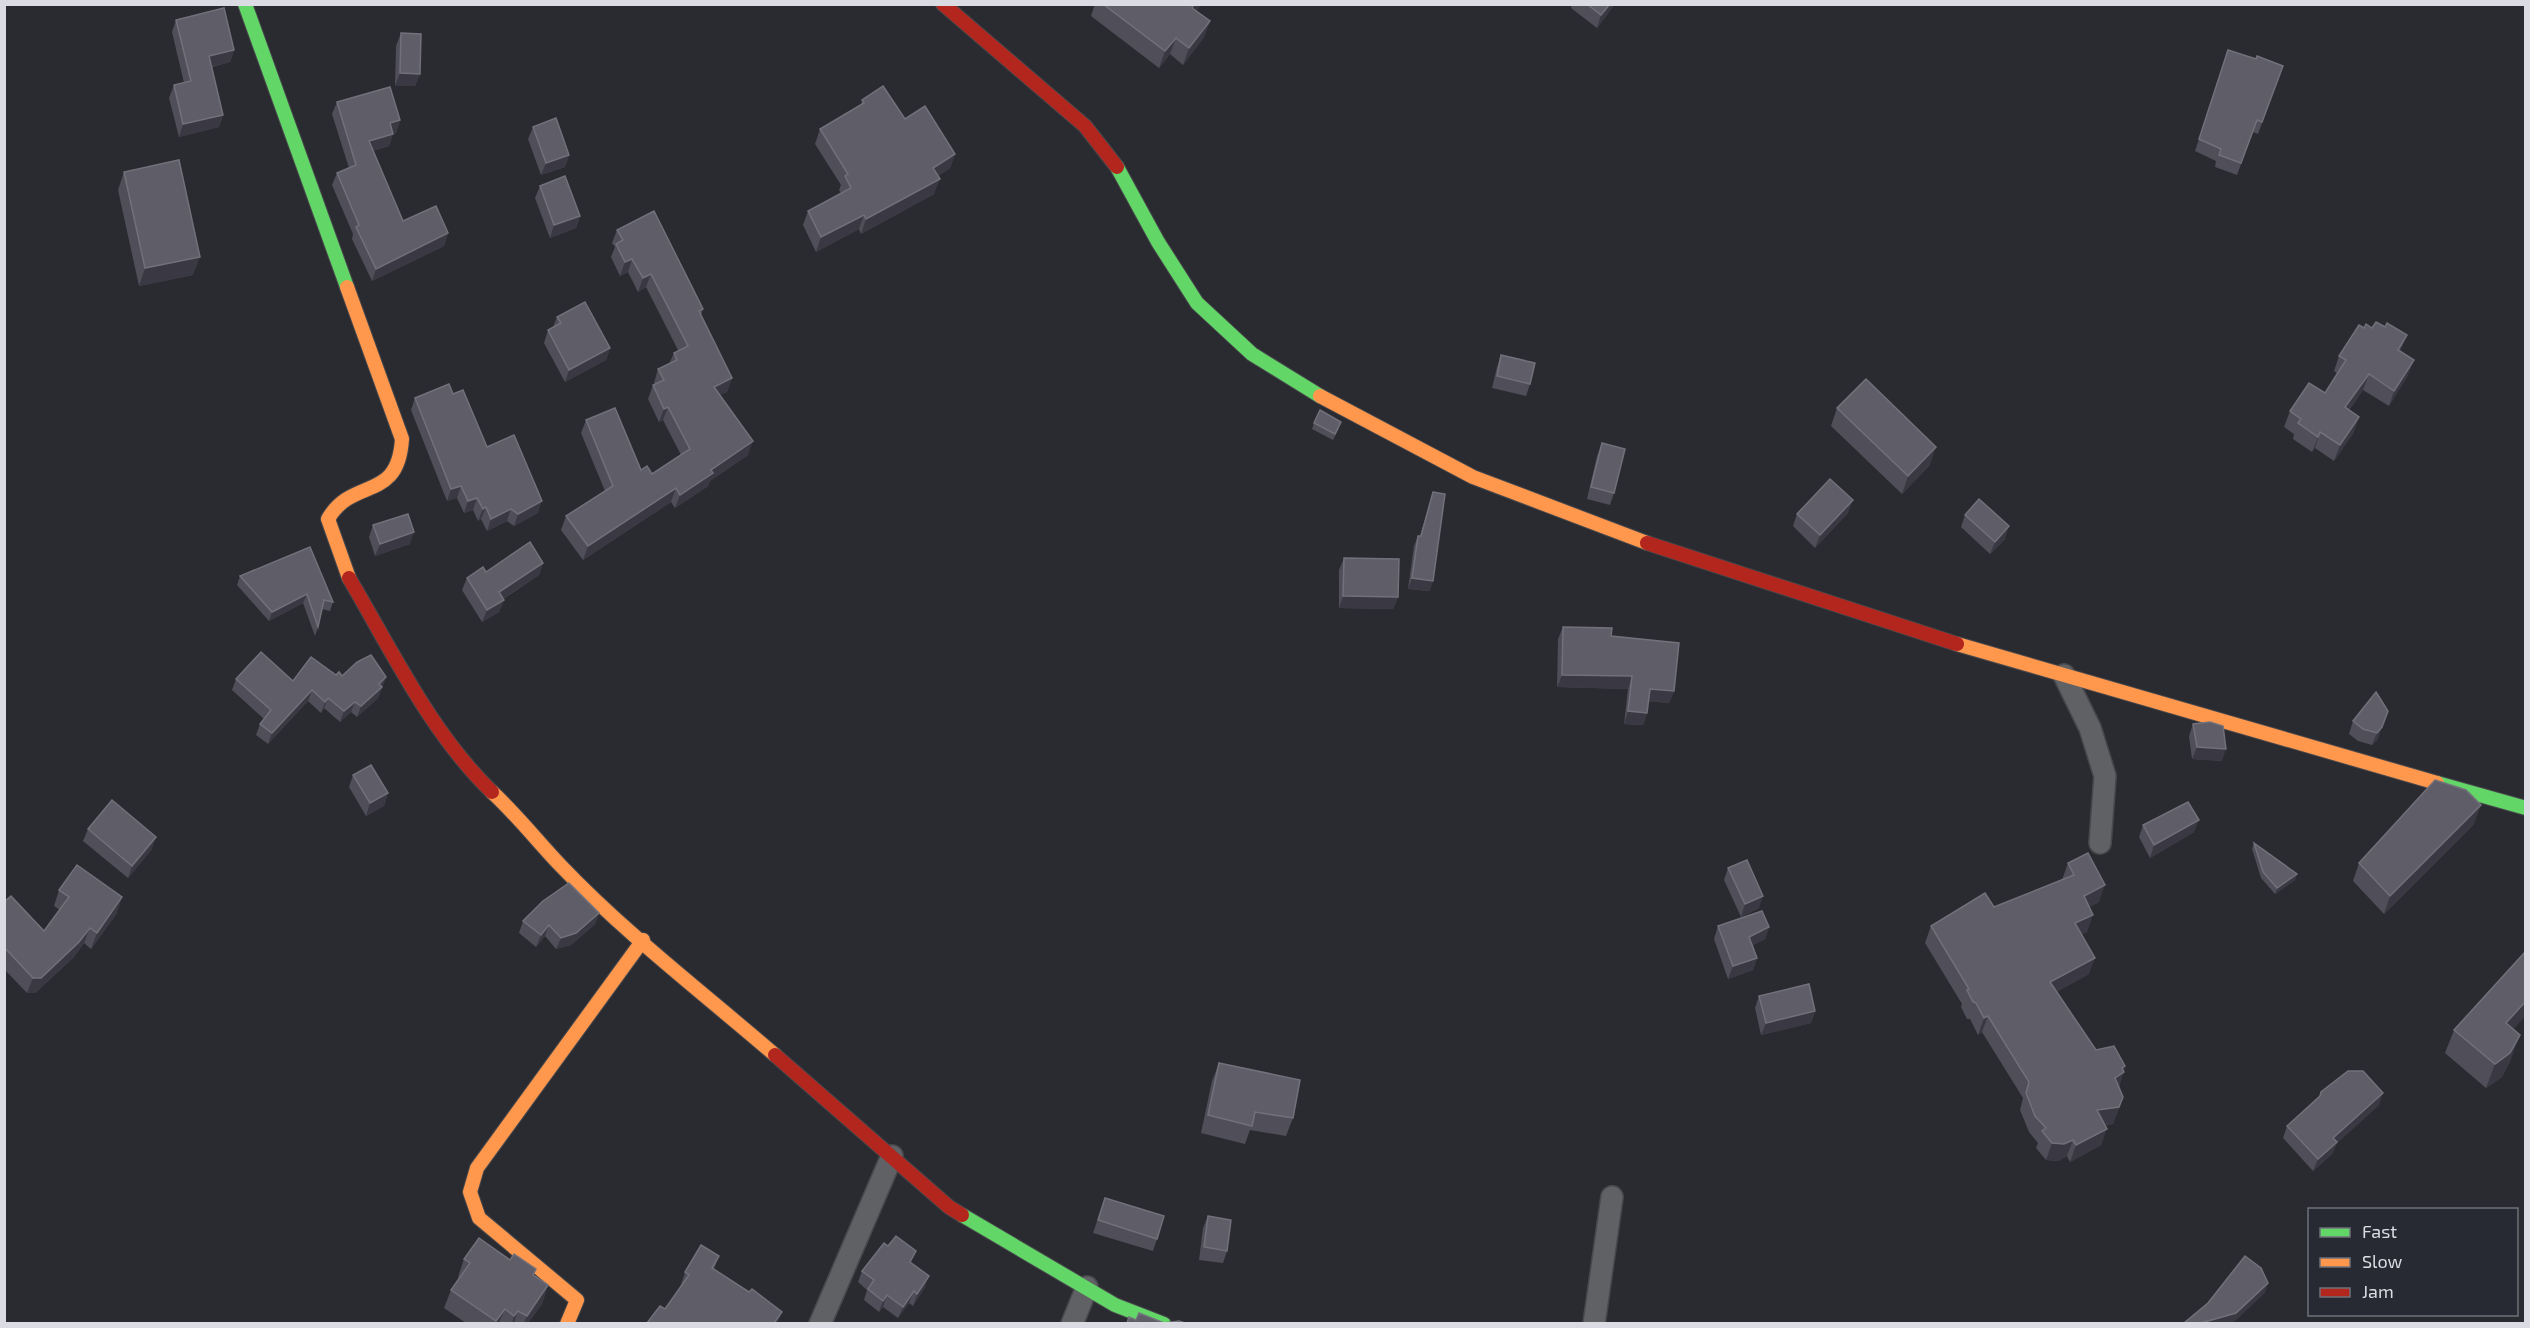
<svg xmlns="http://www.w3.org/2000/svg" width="2530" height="1328" viewBox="0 0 2530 1328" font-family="'Exo 2',sans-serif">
	<rect width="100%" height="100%" fill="#2a2b30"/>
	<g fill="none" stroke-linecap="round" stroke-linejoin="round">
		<!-- street casing -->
		<g stroke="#48484c" stroke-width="24">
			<g id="street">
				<polyline points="2064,675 2090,728 2105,776 2100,843"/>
				<polyline points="820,1324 892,1156"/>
				<polyline points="1072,1324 1087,1287"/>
				<polyline points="1594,1324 1612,1197"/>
			</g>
		</g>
		<!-- fast casing -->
		<g stroke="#48484c" stroke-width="16">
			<g id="fast">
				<polyline points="245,4 347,287"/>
				<polyline points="1117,167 1158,242 1197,303 1252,354 1320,396"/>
				<polyline points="2437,783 2526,808"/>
				<polyline points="962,1215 1115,1305 1164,1324"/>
			</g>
		</g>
		<!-- slow casing -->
		<g stroke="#48484c" stroke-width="16">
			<g id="slow">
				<path d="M 347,287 L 402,439 C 398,503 353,476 328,519 L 349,578"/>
				<polyline points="1320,396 1473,477 1647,543"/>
				<polyline points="1957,644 2437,783"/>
				<path d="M 492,792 C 517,815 538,842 561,866 C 626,934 703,993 775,1055"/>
				<polyline points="567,1324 577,1300 479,1218 470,1192 477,1168 643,940"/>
			</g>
		</g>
		<!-- jam casing -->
		<g stroke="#48484c" stroke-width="16">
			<g id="jam">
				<polyline points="943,4 1085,126 1117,167"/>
				<polyline points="1647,543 1957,644"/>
				<path d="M 349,578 C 392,651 431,733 492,792"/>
				<polyline points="775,1055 949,1207 962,1215"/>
			</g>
		</g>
		<!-- street -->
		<use href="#street" stroke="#606165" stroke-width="21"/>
		<!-- fast -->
		<use href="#fast" stroke="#63d668" stroke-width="14"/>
		<!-- slow -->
		<use href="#slow" stroke="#ff974d" stroke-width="14"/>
		<!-- jam -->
		<use href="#jam" stroke="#b3261e" stroke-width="14"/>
	</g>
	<!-- wall -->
	<g fill="#504e59">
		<polygon points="1095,4 1202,4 1196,11 1210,21 1204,37 1183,65 1170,54 1159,68 1091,16"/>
		<polygon points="1572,4 1615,4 1597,28 1571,8"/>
		<polygon points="176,20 234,50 230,62 212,67 223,115 219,127 179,137 169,98 174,85 184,83 172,32"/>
		<polygon points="401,33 420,74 415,86 395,86 396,46"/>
		<polygon points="2224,62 2283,66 2258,134 2253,132 2237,175 2215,167 2216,161 2195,151"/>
		<polygon points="862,100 905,119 955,154 950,168 938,176 934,194 861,234 859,229 816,252 803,225 808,211 841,193 839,190 841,185 815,144 820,129 861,105"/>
		<polygon points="337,102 400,120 396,133 393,133 389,146 373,151 403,221 448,233 444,246 372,281 352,239 353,234 332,185 337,173 349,168 332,114"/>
		<polygon points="533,127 569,155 565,167 541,175 528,139"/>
		<polygon points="124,172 193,275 139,286 118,190"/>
		<polygon points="540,186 580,216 576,228 550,238 535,198"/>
		<polygon points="617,230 703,309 701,315 732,378 727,392 720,395 748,455 710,481 708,486 675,508 671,502 583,560 561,530 566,516 605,491 581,433 586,420 641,470 652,474 681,455 663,420 659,422 648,399 653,385 655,384 654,383 658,369 669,364 674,353 678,350 646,287 638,292 628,272 620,276 611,257 615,247 612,243"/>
		<polygon points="557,317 610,348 606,360 565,382 544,343 548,330 553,327"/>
		<polygon points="2385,327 2401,352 2408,375 2389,406 2363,390 2349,410 2354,432 2334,461 2315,448 2312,452 2293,439 2294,434 2284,427 2290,411 2325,393 2338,374 2334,371 2339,356 2364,328"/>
		<polygon points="1501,355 1530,384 1526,396 1492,388 1497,367"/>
		<polygon points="453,394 487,447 538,513 514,526 507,521 487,531 481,519 478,521 473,510 464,513 457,498 447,501 411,410 415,398"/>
		<polygon points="1837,408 1930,465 1902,494 1831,426"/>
		<polygon points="1314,423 1339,428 1333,440 1312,429"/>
		<polygon points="1602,443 1614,493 1610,505 1587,499 1597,456"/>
		<polygon points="1433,492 1430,591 1408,589 1414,546 1418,536 1420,536"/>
		<polygon points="1848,513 1815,548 1793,526 1797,514"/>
		<polygon points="1965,515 2005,539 1990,554 1961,527"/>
		<polygon points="373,525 410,544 375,556 369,537"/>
		<polygon points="1344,558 1398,597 1393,609 1339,608 1339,570"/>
		<polygon points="543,563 539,575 503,599 504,600 499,612 482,622 462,590 467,578 486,572"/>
		<polygon points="240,576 333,602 330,611 322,609 318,627 315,636 303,603 269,621 237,585"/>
		<polygon points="1563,627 1611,636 1674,691 1669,703 1648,701 1647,713 1643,725 1624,724 1628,689 1557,687 1558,639"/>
		<polygon points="336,675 386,677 378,698 357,717 351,712 340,722 324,708 321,713 308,701 268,744 256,735 260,724 264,719 232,690 236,679 293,681"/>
		<polygon points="2376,692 2378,739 2372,745 2358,741 2349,734 2353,721"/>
		<polygon points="2193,724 2222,761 2192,759 2189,736"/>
		<polygon points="353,775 388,793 384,806 366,816 349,787"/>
		<polygon points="2474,824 2384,914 2353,881 2359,863"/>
		<polygon points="2143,825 2194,832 2150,858 2139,837"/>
		<polygon points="88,829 152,849 128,878 83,841"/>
		<polygon points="2254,843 2297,874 2295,880 2275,894 2261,878 2252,849"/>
		<polygon points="2068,863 2099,902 2089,907 2087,932 2081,934 2089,974 2056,992 2096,1050 2125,1066 2119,1087 2123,1097 2113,1124 2105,1125 2101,1145 2070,1162 2067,1156 2058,1161 2046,1160 2036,1148 2038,1143 2029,1132 2020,1110 2023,1098 1982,1032 1978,1035 1970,1019 1967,1019 1961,1007 1962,1004 1925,943 1931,926 1994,907 2062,880"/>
		<polygon points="1728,868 1759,908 1741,917 1724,880"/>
		<polygon points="59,890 117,913 91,949 84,943 74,957 35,993 27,993 4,969 4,902 44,931 60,910 54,906"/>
		<polygon points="599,913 595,924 571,945 556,949 545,936 536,947 519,933 523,921"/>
		<polygon points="1718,926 1769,927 1765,939 1753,945 1757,958 1753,970 1728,979 1714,939"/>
		<polygon points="2526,951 2526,1015 2513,1029 2511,1059 2502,1077 2486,1088 2445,1053 2454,1030"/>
		<polygon points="1759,996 1815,1011 1811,1023 1761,1035 1755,1008"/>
		<polygon points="1219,1063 1293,1118 1286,1136 1250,1130 1245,1144 1201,1133 1212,1081"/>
		<polygon points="2321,1092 2379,1105 2337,1143 2332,1154 2313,1171 2283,1138 2287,1126 2319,1097"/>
		<polygon points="1105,1198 1157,1239 1153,1251 1093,1233"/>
		<polygon points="1208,1216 1227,1251 1223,1263 1199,1260 1203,1228"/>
		<polygon points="719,1256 714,1269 749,1292 782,1312 777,1323 647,1323 665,1309 680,1288 685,1272"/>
		<polygon points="464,1259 533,1275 548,1285 542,1304 528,1323 466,1323 444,1308 451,1290 459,1278 458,1277"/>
		<polygon points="912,1263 925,1287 913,1306 909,1303 898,1318 883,1307 879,1312 864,1300 867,1290 858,1282 862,1271"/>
	</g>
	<!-- shaded-wall -->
	<g fill="#3a3943">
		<polygon points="1194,4 1202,4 1186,24 1192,8"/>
		<polygon points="1610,4 1615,4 1597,28 1601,15"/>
		<polygon points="1210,21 1204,37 1183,65 1189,48"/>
		<polygon points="1176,38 1170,54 1159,68 1165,51"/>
		<polygon points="234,50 230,62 205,68 209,56"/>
		<polygon points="400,73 420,74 415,86 395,86"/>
		<polygon points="223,115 219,127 179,137 183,124"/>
		<polygon points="400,120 396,133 385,136 390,123"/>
		<polygon points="393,134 389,146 364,154 369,141"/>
		<polygon points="955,154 950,168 928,182 933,168"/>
		<polygon points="569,155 565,167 541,175 546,163"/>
		<polygon points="940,179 934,194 861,234 866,219"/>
		<polygon points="864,215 859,229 816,252 821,237"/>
		<polygon points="580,216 576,228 550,238 554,225"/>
		<polygon points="448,233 444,246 372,281 376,269"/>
		<polygon points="200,257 193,275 139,286 145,268"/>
		<polygon points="632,259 628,272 620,276 625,262"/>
		<polygon points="651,274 646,287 638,292 643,278"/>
		<polygon points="2407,335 2401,350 2392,365 2398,350"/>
		<polygon points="610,348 606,360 565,382 569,370"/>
		<polygon points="2414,360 2408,375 2389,406 2394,391"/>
		<polygon points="2369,374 2363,390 2339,423 2345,407"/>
		<polygon points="732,378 727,392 709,400 714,387"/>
		<polygon points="668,407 663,420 659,422 664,409"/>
		<polygon points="2359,417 2354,432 2334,461 2340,445"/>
		<polygon points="2320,432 2315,448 2312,452"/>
		<polygon points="753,441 748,455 710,481 708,486 675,508 680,495 711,470"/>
		<polygon points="1936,447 1930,465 1902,494 1908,476"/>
		<polygon points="461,486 457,498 447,501 451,489"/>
		<polygon points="676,488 671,502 583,560 588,546"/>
		<polygon points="477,498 473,510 464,513 468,501"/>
		<polygon points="1853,500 1848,513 1815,548 1820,535"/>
		<polygon points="542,501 538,513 514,526 518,514"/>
		<polygon points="486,507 481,519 478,521 483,509"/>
		<polygon points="511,509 507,521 487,531 491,519"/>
		<polygon points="2009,526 2005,539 1990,554 1995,542"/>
		<polygon points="414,532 410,544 375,556 380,544"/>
		<polygon points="543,563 539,575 494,604 499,592"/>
		<polygon points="1412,578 1433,581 1430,591 1408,589"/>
		<polygon points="307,594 303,603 269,621 272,612"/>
		<polygon points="1343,596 1398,597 1393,609 1339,608"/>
		<polygon points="504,600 499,612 482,622 487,610"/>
		<polygon points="1562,675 1632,676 1628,689 1557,687"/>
		<polygon points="386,677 378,698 357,717 361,706 379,684"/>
		<polygon points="1650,689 1674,691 1669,703 1645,701"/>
		<polygon points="312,690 308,701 268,744 272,733"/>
		<polygon points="328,698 324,708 321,713 325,702"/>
		<polygon points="355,702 351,712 340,722 344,711"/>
		<polygon points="1628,711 1647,713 1643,725 1624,724"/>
		<polygon points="2382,727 2378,739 2372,745 2377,733"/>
		<polygon points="2197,747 2226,749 2222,761 2192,759"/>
		<polygon points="388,793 384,806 366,816 370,803"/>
		<polygon points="2481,805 2474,824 2384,914 2390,896"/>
		<polygon points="2199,820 2194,832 2150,858 2154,845"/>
		<polygon points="156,837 152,849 128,878 132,866"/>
		<polygon points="2297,874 2295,880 2275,894 2277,888"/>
		<polygon points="2105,885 2099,902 2078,913 2084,896"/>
		<polygon points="1763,896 1759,908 1741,917 1745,904"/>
		<polygon points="122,897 117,913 91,949 97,933"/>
		<polygon points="599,913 595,924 571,945 556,949 561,938"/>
		<polygon points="2093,915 2087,932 2069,940 2075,923"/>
		<polygon points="549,925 545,936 536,947 541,935"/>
		<polygon points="1769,927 1765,939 1745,949 1749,937"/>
		<polygon points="90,928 84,943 74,957 35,993 27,993 33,978"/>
		<polygon points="1757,958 1753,970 1728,979 1733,966"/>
		<polygon points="2095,958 2089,974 2044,999 2050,982"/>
		<polygon points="2526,1001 2526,1015 2497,1047 2506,1023"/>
		<polygon points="1815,1011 1811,1023 1761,1035 1766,1023"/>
		<polygon points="1988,1016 1982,1032 1978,1035 1984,1018"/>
		<polygon points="2520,1035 2511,1059 2502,1077 2486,1088 2495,1064"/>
		<polygon points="2125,1066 2122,1073 2124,1072 2118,1089 2115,1078 2122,1068"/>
		<polygon points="2383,1093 2379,1105 2337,1143 2332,1154 2313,1171 2318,1159 2333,1138"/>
		<polygon points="2123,1097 2113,1124 2091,1126 2097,1110"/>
		<polygon points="2107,1129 2101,1145 2070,1162 2076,1145"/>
		<polygon points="2073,1140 2067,1156 2058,1161 2046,1160 2052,1143"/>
		<polygon points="929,1276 925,1287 913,1306 917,1294"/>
		<polygon points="2268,1283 2265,1293 2233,1323 2201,1323"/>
		<polygon points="548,1285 542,1304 528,1323 524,1323 527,1316"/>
		<polygon points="914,1291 909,1303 898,1318 903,1307"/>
		<polygon points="887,1295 883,1307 879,1312 883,1301"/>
		<polygon points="505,1309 499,1323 495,1323 496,1321"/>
		<polygon points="518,1311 514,1323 512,1323 514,1316"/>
		<polygon points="782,1312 777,1323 774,1323"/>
	</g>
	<!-- building -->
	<g fill="#5e5d68" stroke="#72717b" stroke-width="1.5">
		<polygon points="1103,4 1194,4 1192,8 1210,21 1189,48 1176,38 1165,51"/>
		<polygon points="1587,4 1610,4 1601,15"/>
		<polygon points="224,8 234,50 209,56 223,115 183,124 174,85 191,81 176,20"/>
		<polygon points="401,33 421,34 420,74 400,73"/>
		<polygon points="2228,50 2256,59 2257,56 2283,66 2262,122 2257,120 2241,163 2219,155 2221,149 2199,139"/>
		<polygon points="883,86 905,119 925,106 955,154 933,168 940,179 866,219 864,215 821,237 808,211 851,188 845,176 848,174 820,129 864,103 862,100"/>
		<polygon points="390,87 400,120 390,123 393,134 369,141 403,221 436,206 448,233 376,269 356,227 359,225 337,173 356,165 337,102"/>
		<polygon points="556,118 569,155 546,163 533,127"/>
		<polygon points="179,160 200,257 145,268 124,172"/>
		<polygon points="565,176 580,216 554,225 540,186"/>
		<polygon points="654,211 703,309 699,311 732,378 714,387 753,441 711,470 713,473 680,495 676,488 588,546 566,516 613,486 586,420 615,408 641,470 647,466 652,474 690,449 668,407 664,409 653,385 664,380 658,369 677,360 674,353 688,346 651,274 643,278 632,259 625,262 616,244 623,240 617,230"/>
		<polygon points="585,302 610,348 569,370 548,330 561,323 557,317"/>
		<polygon points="2376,322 2385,327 2387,323 2407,335 2398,350 2414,360 2394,391 2369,374 2345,407 2359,417 2340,445 2320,432 2318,437 2298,423 2301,419 2290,411 2309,383 2325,393 2346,360 2339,356 2359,325 2364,328 2366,324 2372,328"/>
		<polygon points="1501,355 1535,363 1530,384 1497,376"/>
		<polygon points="1866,379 1936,447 1908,476 1837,408"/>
		<polygon points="449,384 453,394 463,390 487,447 514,435 542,501 518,514 511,509 491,519 486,507 483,509 477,498 468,501 461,486 451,489 415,398"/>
		<polygon points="1320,410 1341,422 1335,434 1314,423"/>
		<polygon points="1602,443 1625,449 1614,493 1591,487"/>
		<polygon points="1830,479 1853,500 1820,535 1797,514"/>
		<polygon points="1433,492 1445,494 1433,581 1412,578 1418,536 1421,536"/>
		<polygon points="1979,499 2009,526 1995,542 1965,515"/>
		<polygon points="408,514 414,532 380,544 373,525"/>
		<polygon points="530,542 543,563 499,592 504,600 487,610 467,578 483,567 486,572"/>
		<polygon points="310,547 333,602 324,600 318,627 307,594 272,612 240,576"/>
		<polygon points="1344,558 1399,559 1398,597 1343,596"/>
		<polygon points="1563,627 1612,628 1611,636 1679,643 1674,691 1650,689 1647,713 1628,711 1632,676 1562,675"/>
		<polygon points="261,652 293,681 311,657 336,675 339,672 342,676 357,662 371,655 386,677 379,684 382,687 361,706 355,702 344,711 328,698 325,702 312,690 272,733 260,724 271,710 236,679"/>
		<polygon points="2376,692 2388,711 2382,727 2377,733 2363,729 2353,721"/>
		<polygon points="2210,722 2223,726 2226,749 2197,747 2193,724"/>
		<polygon points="371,765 388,793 370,803 353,775"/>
		<polygon points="2435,780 2466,790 2481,805 2390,896 2359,863"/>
		<polygon points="112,800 156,837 132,866 88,829"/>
		<polygon points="2188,802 2199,820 2154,845 2143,825"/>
		<polygon points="2254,843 2297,874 2277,888 2263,872"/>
		<polygon points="2088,853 2105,885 2084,896 2093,915 2075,923 2095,958 2050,982 2096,1050 2114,1046 2125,1066 2122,1068 2124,1072 2115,1078 2123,1097 2119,1107 2097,1110 2107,1129 2076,1145 2073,1140 2064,1144 2052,1143 2042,1131 2046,1128 2035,1116 2026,1093 2029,1082 1988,1016 1984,1018 1976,1003 1973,1002 1967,990 1969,989 1931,926 1985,893 1994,907 2074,875 2068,863"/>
		<polygon points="1747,860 1763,896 1745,904 1728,868"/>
		<polygon points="77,865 122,897 97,933 90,928 79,942 41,978 33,978 4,947 4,902 11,896 44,931 69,897 59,890"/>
		<polygon points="569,883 599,913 576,933 561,938 549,925 541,935 523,921 543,901"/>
		<polygon points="1762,911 1769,927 1749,937 1757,958 1733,966 1718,926"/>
		<polygon points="2526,951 2526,1001 2506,1023 2520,1035 2510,1053 2495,1064 2454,1030"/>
		<polygon points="1809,984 1815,1011 1766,1023 1759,996"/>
		<polygon points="1219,1063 1300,1080 1293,1118 1255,1112 1252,1126 1208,1115"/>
		<polygon points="2348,1071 2363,1071 2383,1093 2333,1138 2337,1142 2318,1159 2287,1126 2320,1096 2321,1092"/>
		<polygon points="1105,1198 1164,1216 1157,1239 1098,1220"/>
		<polygon points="1208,1216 1231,1220 1227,1251 1204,1247"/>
		<polygon points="896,1236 916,1251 910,1262 929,1276 917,1294 914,1291 903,1307 887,1295 883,1301 868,1289 874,1280 862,1271 884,1243 888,1246"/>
		<polygon points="479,1238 510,1260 514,1254 536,1269 533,1275 548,1285 527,1316 518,1311 514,1316 505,1309 496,1321 451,1290 470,1263 464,1259"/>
		<polygon points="701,1245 719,1256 712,1268 749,1292 752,1289 782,1312 774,1323 647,1323 660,1306 665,1309 689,1275 685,1272"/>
		<polygon points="2245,1256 2261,1268 2268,1283 2236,1313 2201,1323 2184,1323 2208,1303"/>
		<polygon points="1139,1313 1164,1323 1179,1321 1185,1323 1127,1323 1129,1317 1136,1320"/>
	</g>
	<!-- border -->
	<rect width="2530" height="1328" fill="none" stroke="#dbdce3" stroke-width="12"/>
	<!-- legend -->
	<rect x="2308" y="1208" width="210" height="108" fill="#272933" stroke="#6f7179" stroke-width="1.5"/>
	<rect x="2320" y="1228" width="30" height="9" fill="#63d668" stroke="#6f7179" stroke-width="1.5"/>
	<text x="2362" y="1238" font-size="18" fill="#dbdce3">Fast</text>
	<rect x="2320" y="1258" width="30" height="9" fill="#ff974d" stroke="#6f7179" stroke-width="1.5"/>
	<text x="2362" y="1268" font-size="18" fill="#dbdce3">Slow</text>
	<rect x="2320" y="1288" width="30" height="9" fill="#b3261e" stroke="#6f7179" stroke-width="1.5"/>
	<text x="2362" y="1298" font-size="18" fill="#dbdce3">Jam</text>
</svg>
